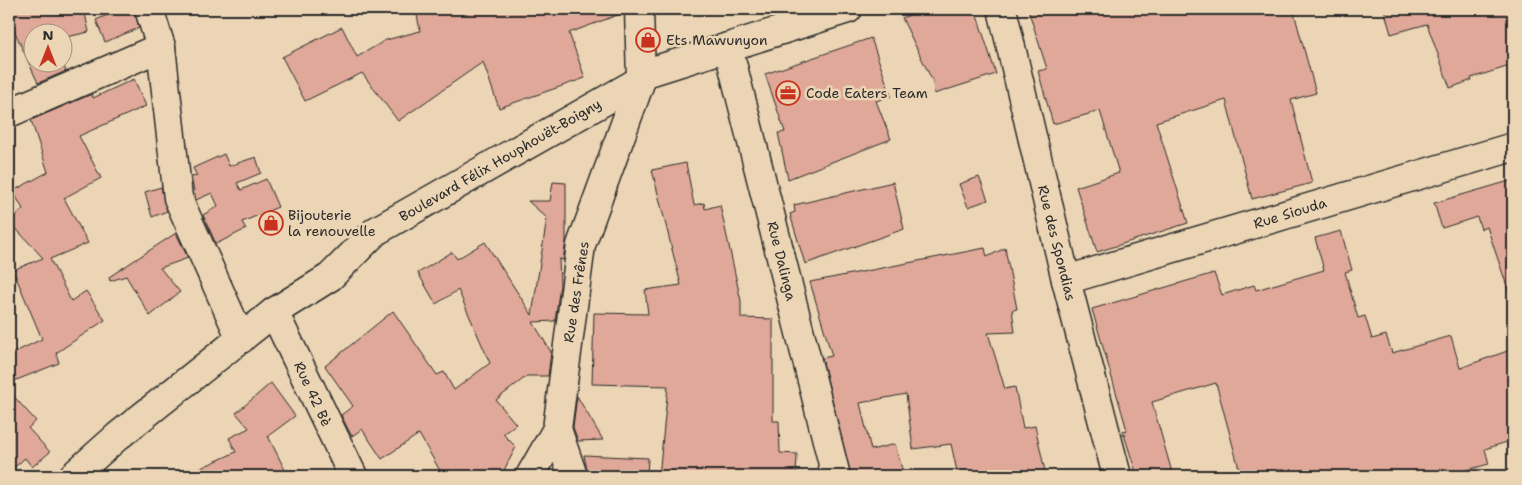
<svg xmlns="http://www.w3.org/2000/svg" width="1522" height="485" viewBox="0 0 1522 485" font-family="'Shantell Sans',sans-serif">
	<rect width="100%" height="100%" fill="#ebd5b4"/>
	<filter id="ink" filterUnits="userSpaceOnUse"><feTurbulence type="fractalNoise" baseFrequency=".02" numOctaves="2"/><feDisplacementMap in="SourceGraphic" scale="10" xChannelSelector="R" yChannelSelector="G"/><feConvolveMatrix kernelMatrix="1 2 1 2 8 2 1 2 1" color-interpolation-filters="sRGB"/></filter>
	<g filter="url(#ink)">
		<!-- building -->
		<g fill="#e0a898" stroke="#2b2b2b">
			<polygon points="9,9 84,9 89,32 62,38 62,32 32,32 32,62 62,62 66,71 38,83 9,19"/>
			<polygon points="121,9 134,9 139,28 105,42 96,20"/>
			<polygon points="416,9 623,9 623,13 569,33 585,78 499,108 483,62 398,121 362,73 305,101 282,57 342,27 357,57 386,40 420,31"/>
			<polygon points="925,9 975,9 996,74 934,94 933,82 902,18"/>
			<polygon points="1028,9 1293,9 1316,93 1291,100 1312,183 1252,199 1226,100 1156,122 1188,223 1097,252 1076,187 1119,173 1100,111 1053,124 1038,71 1047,69"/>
			<polygon points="1384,9 1513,9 1513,65 1471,78 1472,80 1450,88 1427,24 1391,34"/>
			<polygon points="871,38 891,96 876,101 891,139 788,179 778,133 785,132 765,74"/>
			<polygon points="134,79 146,106 79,136 101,178 64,198 88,243 50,259 71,301 86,291 105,320 56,353 59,363 9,383 9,355 42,339 13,270 43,258 9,221 23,209 13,191 48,172 31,120 92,94 93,98"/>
			<polygon points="224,154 229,166 256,157 261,173 237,183 241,190 266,179 278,207 242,222 246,229 216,244 203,215 218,206 212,193 196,200 191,177 197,176 193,168"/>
			<polygon points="686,163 694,205 704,203 705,209 720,205 741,301 741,318 773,319 773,421 779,421 780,453 797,454 796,476 659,476 668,386 592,384 594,313 648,314 645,290 681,285 652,170"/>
			<polygon points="979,177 988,200 968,207 959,184"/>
			<polygon points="1513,180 1513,292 1509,292 1487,227 1481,229 1477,217 1442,228 1434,203"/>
			<polygon points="553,182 566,183 566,241 563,260 559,259 560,285 555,321 533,322 551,352 548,376 527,376 496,400 516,424 503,434 516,447 501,476 443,476 419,434 382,459 362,429 352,436 350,433 341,415 353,406 325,366 393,311 437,375 444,372 454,390 490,363 458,290 436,304 418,273 452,252 457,259 485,242 532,315 547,218 528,201 550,201"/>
			<polygon points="893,182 904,229 805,264 790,214 795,212 794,205"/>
			<polygon points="161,187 167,211 152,217 145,192"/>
			<polygon points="1341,231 1352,270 1345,272 1358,318 1365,316 1372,339 1386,335 1392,353 1451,336 1460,368 1513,349 1513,440 1485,449 1489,464 1444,476 1241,476 1216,383 1152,402 1173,476 1137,476 1123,431 1127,430 1092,309 1214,273 1222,295 1254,285 1256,290 1324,270 1315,238"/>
			<polygon points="176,233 188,258 160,268 180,292 150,316 126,276 110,281 109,277"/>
			<polygon points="985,248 987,257 1005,248 1017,309 1012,310 1015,332 988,333 1005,389 1015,387 1023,428 1035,426 1045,471 1024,476 958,476 951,444 913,449 906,394 860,403 871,450 895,444 904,476 851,476 822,358 832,356 810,282"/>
			<polygon points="271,383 295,416 268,436 288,476 183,476 236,452 229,438 249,428 236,413"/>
			<polygon points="9,391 36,421 28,428 50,452 32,467 25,458 9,472"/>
			<polygon points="577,396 603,440 578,441 573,427"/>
			<polygon points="584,455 648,458 647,476 588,476"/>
		</g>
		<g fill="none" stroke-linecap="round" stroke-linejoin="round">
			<!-- street casing -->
			<g stroke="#2b2b2b" stroke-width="31">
				<g id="street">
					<polyline points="149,9 161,47 178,198 241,339"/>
					<polyline points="1002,9 1066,280 1117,476"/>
					<polyline points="728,47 836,476"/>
					<polyline points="9,113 161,47"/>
					<polyline points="1066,280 1513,147"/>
					<polyline points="274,312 353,476"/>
					<polyline points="557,429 573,476"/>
					<polyline points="530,476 557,429 581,245 641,80 639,9"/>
				</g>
			</g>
			<!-- secondary casing -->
			<g stroke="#2b2b2b" stroke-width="31">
				<polyline id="secondary" points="73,476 118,436 274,312 330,277 376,231 641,80 643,74 848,9"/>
			</g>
			<!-- street -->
			<use href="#street" stroke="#ebd5b4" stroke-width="28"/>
			<!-- secondary -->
			<use href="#secondary" stroke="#ebd5b4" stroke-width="28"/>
		</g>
	</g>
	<!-- icons -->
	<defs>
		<g id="shop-ring" transform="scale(1.25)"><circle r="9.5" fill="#ebd5b4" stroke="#c8321e" stroke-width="1.5"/><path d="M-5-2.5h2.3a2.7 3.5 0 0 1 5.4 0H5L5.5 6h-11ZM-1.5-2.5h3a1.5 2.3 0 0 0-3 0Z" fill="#c8321e"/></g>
		<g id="office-ring" transform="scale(1.25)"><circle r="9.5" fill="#ebd5b4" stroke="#c8321e" stroke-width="1.5"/><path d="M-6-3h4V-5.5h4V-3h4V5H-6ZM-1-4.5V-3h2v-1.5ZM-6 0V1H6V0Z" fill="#c8321e"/></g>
	</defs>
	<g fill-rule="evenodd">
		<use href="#shop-ring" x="648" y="40"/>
		<use href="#office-ring" x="788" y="93"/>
		<use href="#shop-ring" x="271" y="223"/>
	</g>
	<g text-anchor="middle" stroke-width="5" stroke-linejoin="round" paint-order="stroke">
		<!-- poi labels -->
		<g font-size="14" fill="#2b2b2b" stroke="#ebd5b4" text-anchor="start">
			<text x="666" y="45">Ets Mawunyon</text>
			<text x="806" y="98">Code Eaters Team</text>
			<text x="288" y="220">Bijouterie<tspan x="288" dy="16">la renouvelle</tspan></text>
		</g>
		<!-- street labels -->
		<g font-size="14" fill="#2b2b2b" stroke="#ebd5b4">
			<text transform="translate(500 160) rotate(-30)" y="5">Boulevard Félix Houphouët-Boigny</text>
			<text transform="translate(1290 213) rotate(-17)" y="5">Rue Siouda</text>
			<text transform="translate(1057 243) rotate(76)" y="5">Rue des Spondias</text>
			<text transform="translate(782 261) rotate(76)" y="5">Rue Dalinga</text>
			<text transform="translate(576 292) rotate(-81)" y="5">Rue des Frênes</text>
			<text transform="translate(313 394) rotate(65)" y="5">Rue 42 Bè</text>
		</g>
	</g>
	<!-- margin -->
	<rect width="1522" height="485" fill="none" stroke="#ebd5b4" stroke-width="30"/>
	<rect x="15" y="15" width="1492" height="455" fill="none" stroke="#2b2b2b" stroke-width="2" filter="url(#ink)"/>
	<!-- north arrow -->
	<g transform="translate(48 48)"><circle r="24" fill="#ebd5b4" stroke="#9e917d"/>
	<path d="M0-4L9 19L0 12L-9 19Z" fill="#c8321e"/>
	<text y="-8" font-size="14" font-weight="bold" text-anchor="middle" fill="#2b2b2b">N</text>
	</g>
</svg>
